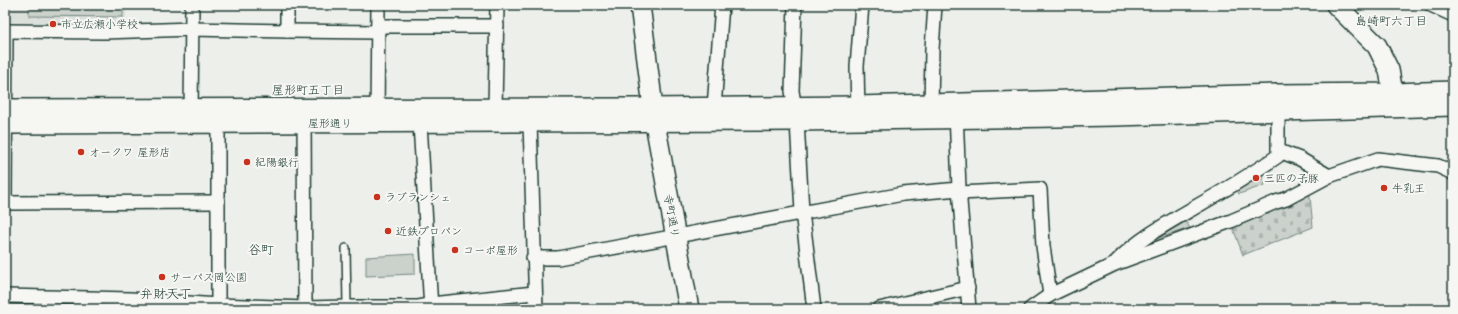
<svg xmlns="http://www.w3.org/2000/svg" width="1458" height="314" viewBox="0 0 1458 314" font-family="Kalam,'Klee One',sans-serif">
	<defs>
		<pattern id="cemetery-stones" width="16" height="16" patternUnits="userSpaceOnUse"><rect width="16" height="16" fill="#cbd2cc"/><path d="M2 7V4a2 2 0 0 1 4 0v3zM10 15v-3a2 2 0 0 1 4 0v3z" fill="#aeb5b0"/></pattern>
	</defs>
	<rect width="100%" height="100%" fill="#edefea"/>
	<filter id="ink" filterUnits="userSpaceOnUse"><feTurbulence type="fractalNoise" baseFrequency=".025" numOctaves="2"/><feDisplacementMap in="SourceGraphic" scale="8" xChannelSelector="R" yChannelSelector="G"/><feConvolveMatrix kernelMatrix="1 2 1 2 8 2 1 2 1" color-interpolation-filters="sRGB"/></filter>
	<g filter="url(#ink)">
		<!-- built -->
		<polygon fill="#dce0db" points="5,5 126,5 126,24 5,25"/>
		<!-- green -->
		<g fill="#cbd2cc" stroke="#758880">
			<polygon points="29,5 123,5 123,17 29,16"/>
			<polygon points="1261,175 1265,185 1239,194 1236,188"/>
			<polygon points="1184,219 1190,228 1158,238"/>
			<polygon points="415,254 415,274 366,276 366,257"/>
		</g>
		<!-- cemetery -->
		<polygon fill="url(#cemetery-stones)" stroke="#758880" points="1309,187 1313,227 1243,255 1233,228"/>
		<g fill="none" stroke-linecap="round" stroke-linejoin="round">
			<!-- lane casing -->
			<g stroke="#1f3d34" stroke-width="10">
				<polyline id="lane" points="346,248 347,307"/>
			</g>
			<!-- street casing -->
			<g stroke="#1f3d34" stroke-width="16">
				<g id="street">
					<polyline points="287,5 287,31"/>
					<polyline points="795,5 792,91 797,121 802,212 814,309"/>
					<polyline points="1431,5 1453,15"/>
					<polyline points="378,26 497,26"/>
					<polyline points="5,31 104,32 192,29 287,31 378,32"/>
					<polyline points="714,107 722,5"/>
					<polyline points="495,108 497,5"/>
					<polyline points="931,111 932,49 935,5"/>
					<polyline points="956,111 959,189 969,309"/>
					<polyline points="858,115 857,66 862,5"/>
					<polyline points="304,116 305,309"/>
					<polyline points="191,117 192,5"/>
					<polyline points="377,117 378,5"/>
					<polyline points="420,123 431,309"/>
					<polyline points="530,123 536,309"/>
					<polyline points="1279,151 1300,159 1329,176"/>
					<polyline points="960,193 1040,189 1043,246 1050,295"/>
					<polyline points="5,200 6,31"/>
					<polyline points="5,203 218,202"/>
					<polyline points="533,258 558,258 903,194 959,189"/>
					<path d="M 1117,261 C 1139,239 1166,224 1192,209 C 1222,192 1250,175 1278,156 L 1278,103"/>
					<polyline points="5,296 130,299 218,305 305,308 347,307 418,307 431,304 534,293"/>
					<polyline points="218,305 218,115"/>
					<polyline points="879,309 968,288"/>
					<polyline points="1030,309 1050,295 1115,264 1231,221 1276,202 1286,199 1329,176 1378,159 1438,166 1453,173"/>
				</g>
			</g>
			<!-- secondary casing -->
			<g stroke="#1f3d34" stroke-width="22">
				<g id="secondary">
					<polyline points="640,5 655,123 689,309"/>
					<polyline points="1336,5 1377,46 1389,70 1393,93 1393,105"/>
					<polyline points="5,109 652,108 858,106 1278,94 1393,93 1453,91"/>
					<polyline points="5,124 797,121 1116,116 1453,106"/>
				</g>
			</g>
			<!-- lane -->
			<use href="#lane" stroke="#f6f6f2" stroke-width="7"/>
			<!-- street -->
			<use href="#street" stroke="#f6f6f2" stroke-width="13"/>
			<!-- secondary -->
			<use href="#secondary" stroke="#f6f6f2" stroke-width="19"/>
		</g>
	</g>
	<!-- markers -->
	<g fill="#c8321e" stroke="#f6f6f2" stroke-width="1.5">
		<circle cx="53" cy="24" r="4"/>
		<circle cx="81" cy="152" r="4"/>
		<circle cx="247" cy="162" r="4"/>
		<circle cx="1256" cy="178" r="4"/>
		<circle cx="1384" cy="188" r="4"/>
		<circle cx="377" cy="197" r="4"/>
		<circle cx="388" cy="231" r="4"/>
		<circle cx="455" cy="250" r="4"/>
		<circle cx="162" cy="277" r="4"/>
	</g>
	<g text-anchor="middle" stroke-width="4" stroke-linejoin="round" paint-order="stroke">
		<!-- poi labels -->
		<g font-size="11" fill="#1f3d34" stroke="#f6f6f2" text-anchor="start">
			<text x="61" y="28">市立広瀬小学校</text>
			<text x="89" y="156">オークワ 屋形店</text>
			<text x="255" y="166">紀陽銀行</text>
			<text x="1264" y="182">三匹の子豚</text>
			<text x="1392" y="192">牛乳王</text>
			<text x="385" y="201">ラブランシェ</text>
			<text x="396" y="235">近鉄プロパン</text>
			<text x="463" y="254">コーポ屋形</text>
			<text x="170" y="281">サーパス岡公園</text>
		</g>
		<!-- street labels -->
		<g font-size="11" fill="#1f3d34" stroke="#f6f6f2">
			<text x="330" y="127">屋形通り</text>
			<text transform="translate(672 216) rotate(80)" y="4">寺町通り</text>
		</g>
		<!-- neighbourhood labels -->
		<g font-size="12" fill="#1f3d34" stroke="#f6f6f2">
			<text x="1391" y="25">島崎町六丁目</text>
			<text x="308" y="94">屋形町五丁目</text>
		</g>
		<!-- quarter labels -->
		<g font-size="13" fill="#1f3d34" stroke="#f6f6f2">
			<text x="261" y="254">谷町</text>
			<text x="166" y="298">弁財天丁</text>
		</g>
	</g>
	<!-- margin -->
	<rect width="1458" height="314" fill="none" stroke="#f6f6f2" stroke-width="20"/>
	<rect x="10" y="10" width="1438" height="294" fill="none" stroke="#1f3d34" stroke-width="1.5" filter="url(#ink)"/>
</svg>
